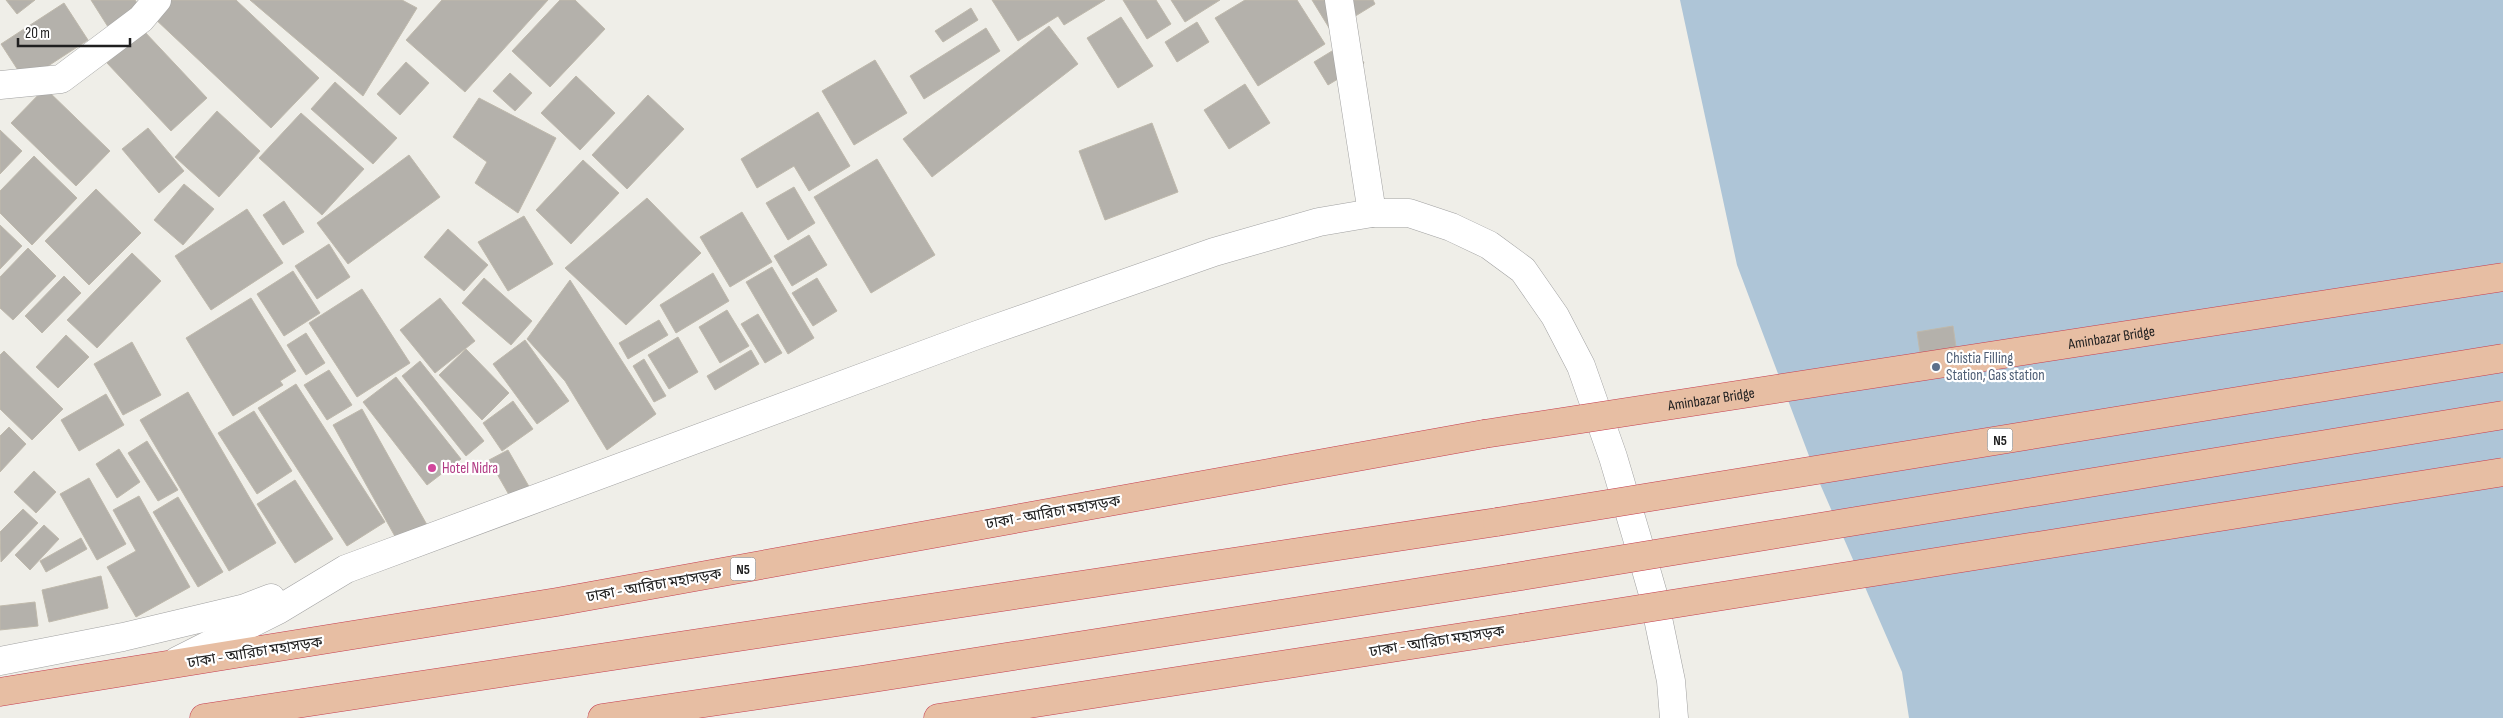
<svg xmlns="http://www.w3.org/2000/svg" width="2503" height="718" viewBox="0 0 2503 718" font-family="'Sofia Sans Condensed','Noto Sans Bengali',sans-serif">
	<rect width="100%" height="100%" fill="#efeee8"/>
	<!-- water -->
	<polygon fill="#aec5d7" points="1680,0 2503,0 2503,718 1909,718 1902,672 1817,477 1737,265"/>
	<!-- building -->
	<g fill="#b4b1ab" stroke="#bfb9ac">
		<polygon points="6,0 35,0 17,14"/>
		<polygon points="91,0 135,0 142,10 110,30"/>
		<polygon points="169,0 236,0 319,78 271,128 153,17"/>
		<polygon points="250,0 402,0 417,8 363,96"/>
		<polygon points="442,0 548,0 465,92 406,40"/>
		<polygon points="560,0 575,0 605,29 550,87 512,51"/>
		<polygon points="992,0 1105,0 1064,25 1058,16 1018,41"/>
		<polygon points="1123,0 1156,0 1171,24 1147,39"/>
		<polygon points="1171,0 1220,0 1185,22"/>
		<polygon points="1245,0 1297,0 1325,44 1258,86 1215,18"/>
		<polygon points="1312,0 1373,0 1375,4 1331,31"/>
		<polygon points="64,3 88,40 25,81 1,44"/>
		<polygon points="971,8 978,20 943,42 935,31"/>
		<polygon points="1121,17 1153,66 1118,88 1087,38"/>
		<polygon points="1197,22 1209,42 1177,62 1165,42"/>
		<polygon points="1049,26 1078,64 932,177 903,139"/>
		<polygon points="986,28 1000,51 924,99 910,76"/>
		<polygon points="143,30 207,98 171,131 107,63"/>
		<polygon points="1350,40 1364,63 1328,85 1314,62"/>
		<polygon points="875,60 907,113 854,145 822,91"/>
		<polygon points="406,62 429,83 400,115 377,94"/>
		<polygon points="510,73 532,93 515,111 493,91"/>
		<polygon points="576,76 615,113 580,150 541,113"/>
		<polygon points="335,82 397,138 373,164 311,109"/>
		<polygon points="1245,84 1270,123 1229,149 1204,110"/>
		<polygon points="45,88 110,151 76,186 11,123"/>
		<polygon points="648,95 684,129 627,189 592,155"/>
		<polygon points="479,98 556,138 518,213 475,183 487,162 453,137"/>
		<polygon points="217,111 260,151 219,197 175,157"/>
		<polygon points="818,112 850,166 809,191 794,166 757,188 741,159"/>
		<polygon points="301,113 364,169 322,215 259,158"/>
		<polygon points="1152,123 1178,192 1105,220 1079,151"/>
		<polygon points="148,128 184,171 159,193 122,149"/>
		<polygon points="0,130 22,151 0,174"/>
		<polygon points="409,155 440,197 348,264 317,223"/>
		<polygon points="34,156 77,198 32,245 0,213 0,191"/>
		<polygon points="877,159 935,255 871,293 814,197"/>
		<polygon points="583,160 619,193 571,244 536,210"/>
		<polygon points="184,184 214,209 183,245 154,220"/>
		<polygon points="794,187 815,223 788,240 766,203"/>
		<polygon points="96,189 141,233 89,285 45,241"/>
		<polygon points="647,198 701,253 626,325 565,268"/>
		<polygon points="284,201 304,232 283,245 263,215"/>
		<polygon points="247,209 283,263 211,310 175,256"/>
		<polygon points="742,212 772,262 730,287 700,237"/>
		<polygon points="524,216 553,264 508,291 478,242"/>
		<polygon points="0,225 22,246 0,269"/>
		<polygon points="448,229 488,265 464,291 424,257"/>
		<polygon points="809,235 827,265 792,286 774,256"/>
		<polygon points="329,244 350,277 317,299 295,266"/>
		<polygon points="28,248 56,276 13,320 0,308 0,277"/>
		<polygon points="132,253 161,281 97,348 67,320"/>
		<polygon points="772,267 814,338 788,354 746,282"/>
		<polygon points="293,271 320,313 284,336 257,294"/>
		<polygon points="713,273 729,301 676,333 660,305"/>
		<polygon points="64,276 81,293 42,333 25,316"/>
		<polygon points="484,278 532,321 511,345 462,303"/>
		<polygon points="817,278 837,311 813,326 792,293"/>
		<polygon points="570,280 656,414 607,450 565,381 527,339"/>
		<polygon points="362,289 410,363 357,397 309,323"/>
		<polygon points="251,298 296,371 280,381 283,385 233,416 186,338"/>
		<polygon points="440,298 475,341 435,373 400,330"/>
		<polygon points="727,310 749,346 720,363 699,327"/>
		<polygon points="758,314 782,353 765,363 741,324"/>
		<polygon points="659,320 668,335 628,359 619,343"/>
		<polygon points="1953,326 1957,354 1921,360 1917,332"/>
		<polygon points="306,333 325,363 306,375 287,345"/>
		<polygon points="66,335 89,357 58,388 36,367"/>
		<polygon points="678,337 698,372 669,389 648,355"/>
		<polygon points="525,340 569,401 537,424 493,364"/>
		<polygon points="132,342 161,395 123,415 94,364"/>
		<polygon points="466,349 509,393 482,420 439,375"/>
		<polygon points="751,350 759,364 715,390 707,376"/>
		<polygon points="4,351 63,409 32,440 0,409 0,355"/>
		<polygon points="644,359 666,396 654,402 633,366"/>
		<polygon points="420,361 484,441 466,456 402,376"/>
		<polygon points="329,370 352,405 327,420 304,385"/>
		<polygon points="396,377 461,459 427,485 363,402"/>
		<polygon points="296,384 385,522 347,546 258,408"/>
		<polygon points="188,392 276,543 229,571 140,420"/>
		<polygon points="106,394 124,425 79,451 61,420"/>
		<polygon points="513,401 533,429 502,451 483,423"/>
		<polygon points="362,409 431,532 402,549 333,425"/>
		<polygon points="254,411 292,471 257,494 218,433"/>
		<polygon points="9,427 26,444 0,472 0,436"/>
		<polygon points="147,441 178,490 158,501 128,453"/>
		<polygon points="119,449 140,482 117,498 96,464"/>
		<polygon points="508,450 531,490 512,500 489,460"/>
		<polygon points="34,471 56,492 36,513 14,492"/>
		<polygon points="89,478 126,544 97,560 60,494"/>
		<polygon points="295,480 333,539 295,563 257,504"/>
		<polygon points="139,496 190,587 136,617 107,567 136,551 113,510"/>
		<polygon points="178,497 223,572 198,587 153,512"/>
		<polygon points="23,509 38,523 1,562 0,532"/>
		<polygon points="44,525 59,539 30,570 15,555"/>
		<polygon points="81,538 87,549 46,572 40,561"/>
		<polygon points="101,576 108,608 49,622 42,590"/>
		<polygon points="35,602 38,626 0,630 0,606"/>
	</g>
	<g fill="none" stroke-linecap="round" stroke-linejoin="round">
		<!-- minor casing -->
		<g stroke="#a1a1a1" stroke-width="29">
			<g id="minor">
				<polyline points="1339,0 1372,213"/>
				<polyline points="0,85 61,79 141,19 157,0"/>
			</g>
		</g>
		<!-- tertiary casing -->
		<g stroke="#a1a1a1" stroke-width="29">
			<g id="tertiary">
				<polyline points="0,661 123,637 245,608 271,598"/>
				<polyline points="177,661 278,610 346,569 977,335 1214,252 1319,222 1372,213 1409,213 1451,227 1489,245 1523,270 1555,316 1581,366 1613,457 1637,538 1653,594 1671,681 1674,718"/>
			</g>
		</g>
		<!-- trunk casing -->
		<g stroke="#c53d4f" stroke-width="29">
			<g id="trunk">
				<polyline points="0,692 557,602 1484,434"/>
				<polyline points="204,718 1497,522"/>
				<polyline points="602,718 861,680 1509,578"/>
				<polyline points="938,718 1521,628"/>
			</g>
		</g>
		<!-- minor -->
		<use href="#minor" stroke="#fff" stroke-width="28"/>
		<!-- tertiary -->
		<use href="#tertiary" stroke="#fff" stroke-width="28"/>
		<!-- trunk -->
		<use href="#trunk" stroke="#e7bea3" stroke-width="28"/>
		<!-- trunk-bridge casing -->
		<g stroke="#c53d4f" stroke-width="29" stroke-linecap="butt">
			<g id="trunk-bridge">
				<path id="s1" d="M 1484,434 L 2503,277"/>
				<polyline points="1497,522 2503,358"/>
				<polyline points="1509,578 2503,415"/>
				<polyline points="1521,628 2503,472"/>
			</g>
		</g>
		<!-- trunk-bridge -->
		<use href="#trunk-bridge" stroke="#e7bea3" stroke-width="28"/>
	</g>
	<!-- markers -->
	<circle fill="#5c6f8a" stroke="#fff" stroke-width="2" cx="1936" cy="367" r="5"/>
	<circle fill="#d1479c" stroke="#fff" stroke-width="2" cx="432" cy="468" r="5"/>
	<g text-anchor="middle" stroke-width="4.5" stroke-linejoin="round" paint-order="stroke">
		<!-- shield labels -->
		<g fill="#fff" stroke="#636363" stroke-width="1">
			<rect x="1987.5" y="428.5" width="25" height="23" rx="4"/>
			<rect x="730.5" y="557.5" width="25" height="23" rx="4"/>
		</g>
		<g font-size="14" font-weight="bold" fill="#202020">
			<text x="2000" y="445">N5</text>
			<text x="743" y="574">N5</text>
		</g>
		<!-- street labels -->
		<g font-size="15" fill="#202020" stroke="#fff">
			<text dy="5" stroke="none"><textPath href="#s1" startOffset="635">Aminbazar Bridge</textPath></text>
			<text dy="5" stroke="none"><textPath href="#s1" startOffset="230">Aminbazar Bridge</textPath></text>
			<text transform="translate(1053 512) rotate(-10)" y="5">ঢাকা - আরিচা মহাসড়ক</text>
			<text transform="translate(654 585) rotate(-10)" y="5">ঢাকা - আরিচা মহাসড়ক</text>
			<text transform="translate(1437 641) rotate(-9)" y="5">ঢাকা - আরিচা মহাসড়ক</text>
			<text transform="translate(255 652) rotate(-9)" y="5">ঢাকা - আরিচা মহাসড়ক</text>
		</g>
		<!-- service labels -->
		<g font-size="15" fill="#4e5e75" stroke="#fff" text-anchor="start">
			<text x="1946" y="363">Chistia Filling<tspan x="1946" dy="17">Station, Gas station</tspan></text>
		</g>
		<!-- hotel labels -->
		<g font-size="15" fill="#b23c85" stroke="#fff" text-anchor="start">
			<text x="442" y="473">Hotel Nidra</text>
		</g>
	</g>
	<!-- scale -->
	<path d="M18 38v8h112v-8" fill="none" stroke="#202020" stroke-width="2.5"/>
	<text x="25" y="38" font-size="15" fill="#202020" stroke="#ffffff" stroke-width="4" paint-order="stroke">20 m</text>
</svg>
